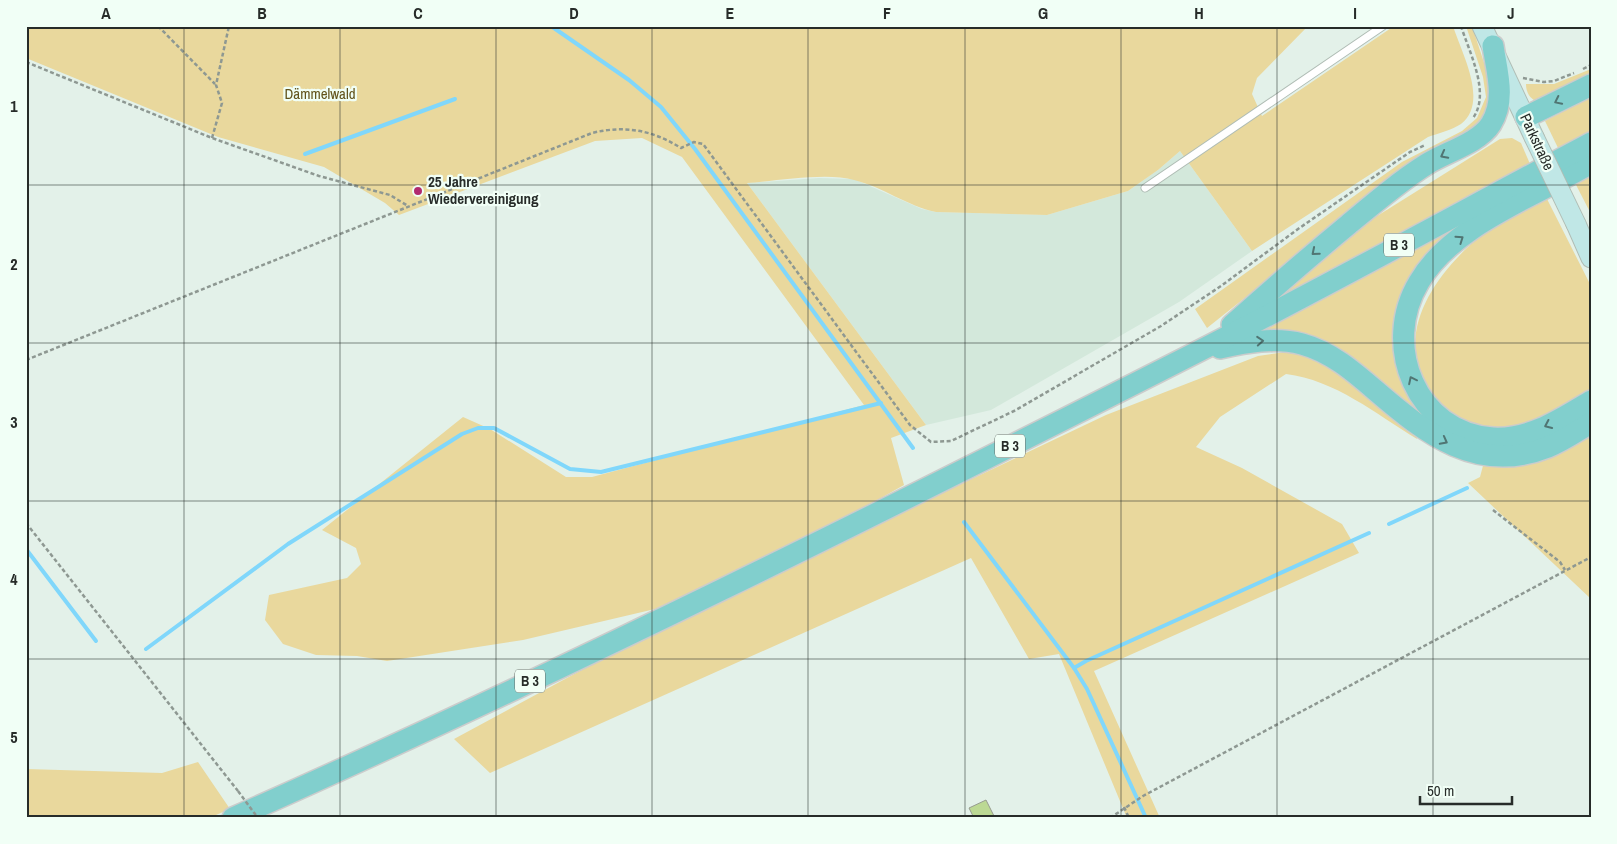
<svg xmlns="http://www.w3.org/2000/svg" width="1617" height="844" viewBox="0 0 1617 844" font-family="'Archivo Narrow',sans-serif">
	<rect width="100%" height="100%" fill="#e3f1e9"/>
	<!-- built -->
	<polygon fill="#d3e8db" points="1180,151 1252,251 1179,302 991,410 926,425 747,183 819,178 854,179 922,209 936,212 1047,215 1128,191 1158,170"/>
	<!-- green -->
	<g fill="#e9d89d">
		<path d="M 26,26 L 1308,26 L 1257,78 L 1252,94 L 1262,116 L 1394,26 L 1453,26 C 1462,54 1489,102 1461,124 C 1452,130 1439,133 1428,137 L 1252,251 L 1180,151 L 1158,170 L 1128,191 L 1047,215 L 936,212 C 907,206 883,187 854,180 C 827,172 776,181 747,183 L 926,425 L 891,438 L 904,485 L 828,528 L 655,609 L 523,640 L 387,661 L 357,656 L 316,655 L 283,644 L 265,620 L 269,595 L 347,578 L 361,564 L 356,548 L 322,530 L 463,417 L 490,429 L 566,477 L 592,477 L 864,405 L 682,157 L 642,138 L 595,141 L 399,215 L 385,203 L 324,167 L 218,137 L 26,58 Z"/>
		<polygon points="1466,26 1472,26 1492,87 1491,107 1482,125 1370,198 1207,328 1195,309 1402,162 1462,131 1477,118 1486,97 1483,77"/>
		<path d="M 1591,69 L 1591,79 L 1537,102 C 1530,98 1526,93 1526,84 L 1554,84 Z"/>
		<polygon points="1591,97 1591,132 1559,150 1545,121"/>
		<polygon points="1512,138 1521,143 1530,164 1279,299 1294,278 1342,238 1500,139"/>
		<polygon points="1591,169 1591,214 1573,179"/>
		<path d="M 1547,199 L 1591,286 L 1591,396 C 1576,402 1522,429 1510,430 C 1482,430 1454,420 1436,398 C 1379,331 1451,252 1508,216 C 1520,209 1534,205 1547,199 Z"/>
		<polygon points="1475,216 1399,306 1436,426 1335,351 1245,337"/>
		<path d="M 1292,351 L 1332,368 L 1414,427 L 1417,439 C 1376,414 1335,380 1286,374 L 1220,417 L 1196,447 L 1242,468 L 1342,524 L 1359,553 L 1094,671 L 1160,818 L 1127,818 L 1059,654 L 1029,659 L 971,558 L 490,773 L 454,739 L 669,623 L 1106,415 L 1258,356 Z"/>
		<polygon points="1591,433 1591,599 1468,483 1480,477 1484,462"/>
		<polygon points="198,762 230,809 209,818 26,818 26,769 162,773"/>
	</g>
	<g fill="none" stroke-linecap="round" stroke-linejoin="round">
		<!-- stream -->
		<g stroke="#80d7fb" stroke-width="4">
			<polyline points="551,26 629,80 661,107 695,149 913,448"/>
			<polyline points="305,154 455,99"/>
			<polyline points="964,522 1074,668 1087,689 1146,818"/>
			<polyline points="1389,524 1467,488"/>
			<polyline points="26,549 96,641"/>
			<polyline points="146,649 288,544 462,434 478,428 494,428 570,469 601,472 881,403"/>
			<polyline points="1074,668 1086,661 1369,533"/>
		</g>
	</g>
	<!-- building -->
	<polygon fill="#bcd994" stroke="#979c90" points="986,800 995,818 974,818 969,808"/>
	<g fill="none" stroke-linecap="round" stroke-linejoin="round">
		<!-- lane casing -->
		<g stroke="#b0bdb5" stroke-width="9">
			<polyline id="lane" points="1145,188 1383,26"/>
		</g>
		<!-- secondary casing -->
		<g stroke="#b0bdb5" stroke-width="21">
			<g id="secondary">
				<polyline points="1482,26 1534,137"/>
				<polyline points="1576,224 1591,258"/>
			</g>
		</g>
		<!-- primary casing -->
		<g stroke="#cbcccc" stroke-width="24">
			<g id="primary">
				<polyline points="1526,117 1591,85"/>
				<path d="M 1591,163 C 1536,196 1452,225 1419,282 C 1381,345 1416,433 1493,438 C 1530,440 1561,419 1591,401"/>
				<path d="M 1232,325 C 1270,291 1309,257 1349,224 C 1374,203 1400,181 1427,164 C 1446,152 1479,143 1491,124 C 1506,100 1497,72 1493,46"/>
				<path d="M 1220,348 C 1247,342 1275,337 1302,344 C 1331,352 1353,371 1375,390 C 1426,434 1478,475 1548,447 C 1563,441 1577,431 1591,423"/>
				<path d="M 233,818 C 563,672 886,510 1207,347 C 1336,281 1463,211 1591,143"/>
			</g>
		</g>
		<!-- path -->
		<g stroke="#8e9892" stroke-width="2.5" stroke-dasharray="4 2.5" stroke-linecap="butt">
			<polyline points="158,26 215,84"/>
			<path d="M 1461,26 C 1469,52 1491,93 1473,118"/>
			<polyline points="26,62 212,138 319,176 390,195 408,206"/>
			<polyline points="1583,69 1591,65"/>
			<polyline points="1523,78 1544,82 1554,81 1574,73"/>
			<polyline points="212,138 222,103 216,85 229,26"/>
			<path d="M 26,360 L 592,133 C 625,125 652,130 681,148 L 694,142 L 703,144 L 910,425 L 931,442 L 951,441 L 1014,411 L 1161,326 L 1221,286 L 1298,229 L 1410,152 L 1425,145"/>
			<polyline points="1493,510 1560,562 1565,570"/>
			<polyline points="26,523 238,791"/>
			<polyline points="1124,807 1129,818"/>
			<polyline points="1110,818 1143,796 1591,557"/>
		</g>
		<!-- lane -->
		<use href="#lane" stroke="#fff" stroke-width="7"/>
		<!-- secondary -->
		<use href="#secondary" stroke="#c0e7e6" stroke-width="19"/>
		<!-- primary -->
		<use href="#primary" stroke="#81cfcd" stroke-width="21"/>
		<!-- secondary-bridge casing -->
		<g stroke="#b0bdb5" stroke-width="21" stroke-linecap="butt">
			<polyline id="secondary-bridge" points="1534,137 1576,224"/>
		</g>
		<!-- path-bridge -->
		<polyline stroke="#8e9892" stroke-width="2.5" stroke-dasharray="4 2.5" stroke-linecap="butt" points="238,791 258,818"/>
		<!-- secondary-bridge -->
		<use href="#secondary-bridge" stroke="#c0e7e6" stroke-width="19"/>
	</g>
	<!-- one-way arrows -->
	<defs><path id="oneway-chevron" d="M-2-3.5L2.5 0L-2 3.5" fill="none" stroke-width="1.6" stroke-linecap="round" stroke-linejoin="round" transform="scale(1.25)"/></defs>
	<g stroke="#507573">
		<use href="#oneway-chevron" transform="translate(1558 101) rotate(154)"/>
		<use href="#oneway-chevron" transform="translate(1444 155) rotate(152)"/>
		<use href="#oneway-chevron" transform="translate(1460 239) rotate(-35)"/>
		<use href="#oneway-chevron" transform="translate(1315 252) rotate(140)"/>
		<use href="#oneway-chevron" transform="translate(1260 341) rotate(-4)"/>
		<use href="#oneway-chevron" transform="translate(1412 380) rotate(-116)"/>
		<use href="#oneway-chevron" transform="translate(1548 425) rotate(155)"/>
		<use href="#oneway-chevron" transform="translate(1444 441) rotate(28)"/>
	</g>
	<!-- grid -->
	<path fill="none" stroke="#272c29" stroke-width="1" stroke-opacity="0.55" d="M 184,26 L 184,818M 340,26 L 340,818M 496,26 L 496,818M 652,26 L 652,818M 808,26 L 808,818M 965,26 L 965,818M 1121,26 L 1121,818M 1277,26 L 1277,818M 1433,26 L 1433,818M 26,185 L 1591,185M 26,343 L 1591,343M 26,501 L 1591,501M 26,659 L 1591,659"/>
	<!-- markers -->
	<circle fill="#b22b6f" stroke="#f1fff6" stroke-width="2" cx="418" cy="191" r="5"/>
	<g text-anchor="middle" stroke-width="4.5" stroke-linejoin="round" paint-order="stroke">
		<!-- shield labels -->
		<g fill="#f1fff6" stroke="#646b66" stroke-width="1">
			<rect x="1384" y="233.5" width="30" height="23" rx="4"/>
			<rect x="995" y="434.5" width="30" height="23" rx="4"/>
			<rect x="515" y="669.5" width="30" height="23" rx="4"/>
		</g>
		<g font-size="14" font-weight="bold" fill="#272c29">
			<text x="1399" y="250">B 3</text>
			<text x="1010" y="451">B 3</text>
			<text x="530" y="686">B 3</text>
		</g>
		<!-- park labels -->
		<g font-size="15" fill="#62531b" stroke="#f1fff6">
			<text x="320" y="99">Dämmelwald</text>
		</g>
		<!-- street labels -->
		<g font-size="15" fill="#272c29" stroke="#f1fff6">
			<text transform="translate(1537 142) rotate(65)" y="5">Parkstraße</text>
		</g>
		<!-- poi labels -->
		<g font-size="15" font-weight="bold" fill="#272c29" stroke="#f1fff6" text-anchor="start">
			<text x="428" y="187">25 Jahre<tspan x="428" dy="17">Wiedervereinigung</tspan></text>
		</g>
	</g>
	<!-- border -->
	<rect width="1617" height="844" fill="none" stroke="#f1fff6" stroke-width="55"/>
	<!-- scale -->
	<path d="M1420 796v8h92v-8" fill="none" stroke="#272c29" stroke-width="2.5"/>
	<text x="1427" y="796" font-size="15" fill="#272c29" stroke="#f1fff6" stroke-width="4" paint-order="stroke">50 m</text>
	<rect x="28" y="28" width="1562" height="788" fill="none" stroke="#272c29" stroke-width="2"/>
	<g font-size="16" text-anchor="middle" font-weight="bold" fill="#272c29">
		<text x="106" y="19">A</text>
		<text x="262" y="19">B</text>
		<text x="418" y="19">C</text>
		<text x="574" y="19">D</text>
		<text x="730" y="19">E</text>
		<text x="887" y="19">F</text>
		<text x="1043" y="19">G</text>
		<text x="1199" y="19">H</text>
		<text x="1355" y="19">I</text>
		<text x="1511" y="19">J</text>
		<text x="14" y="112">1</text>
		<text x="14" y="270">2</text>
		<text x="14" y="428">3</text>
		<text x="14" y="585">4</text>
		<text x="14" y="743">5</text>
	</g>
</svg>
